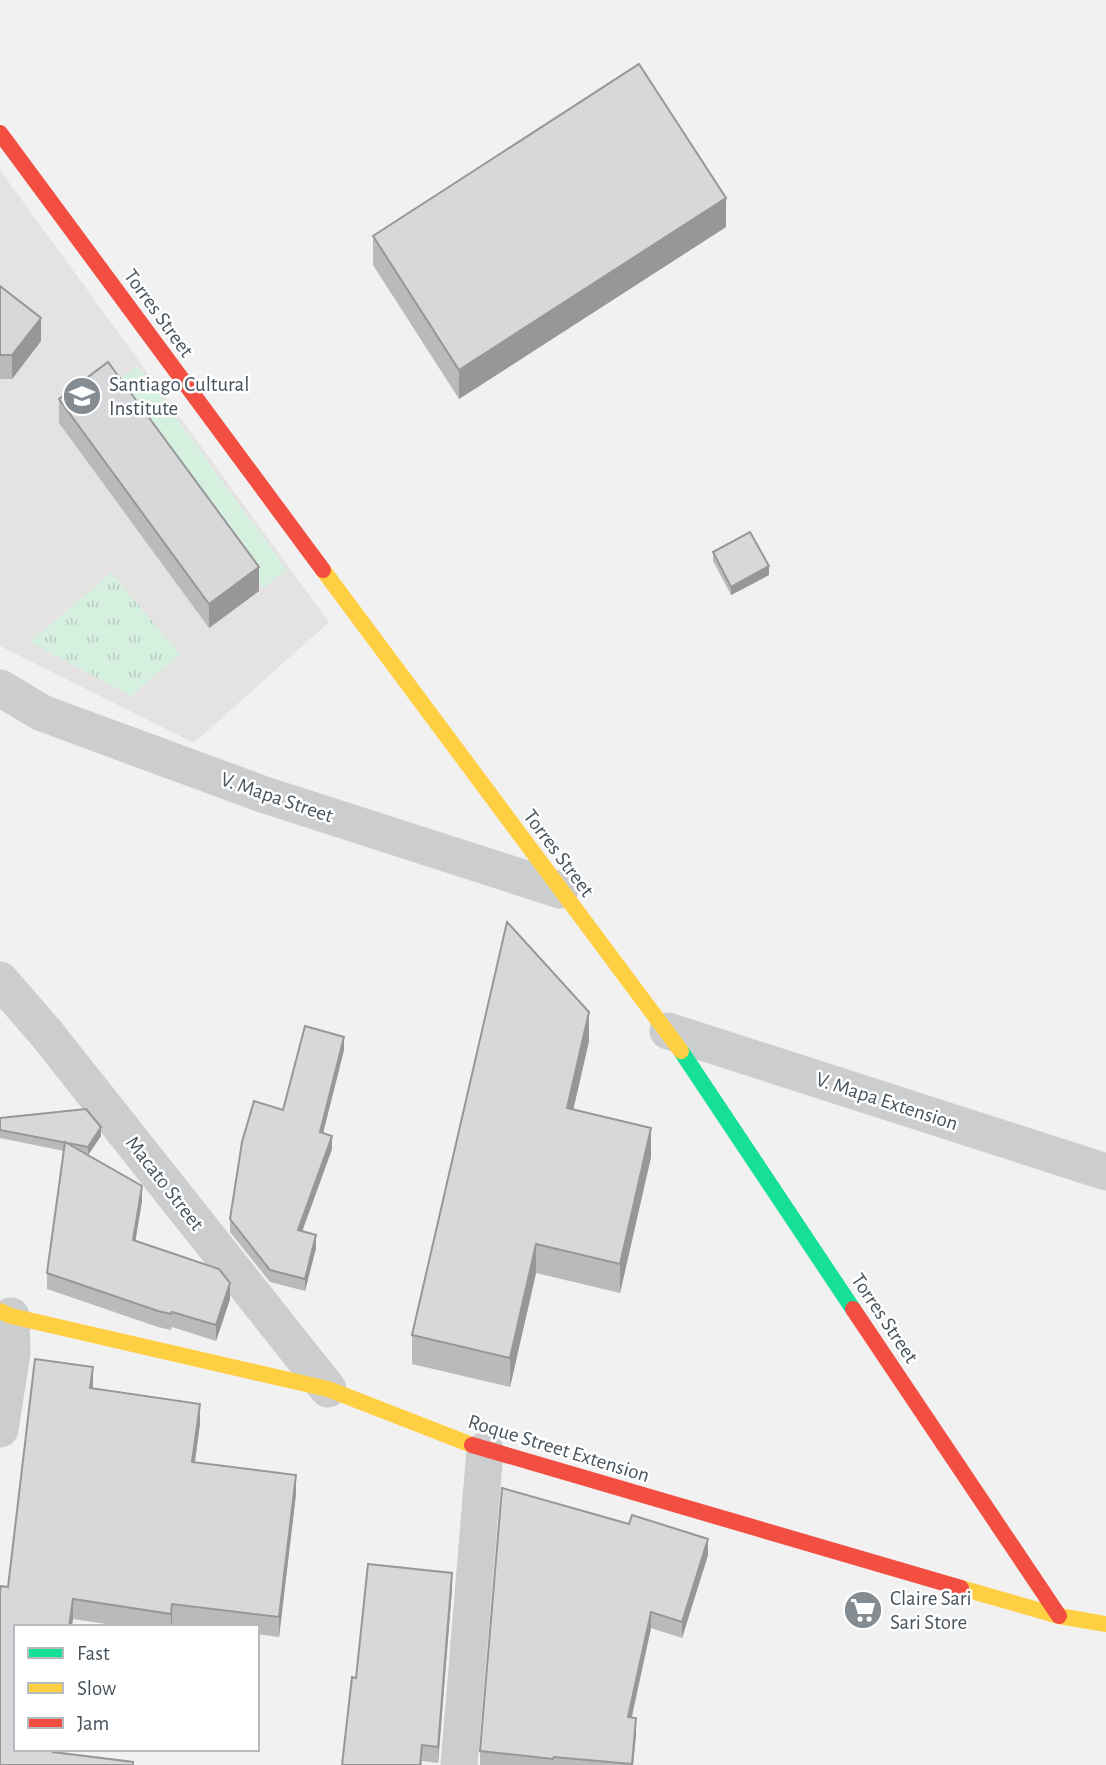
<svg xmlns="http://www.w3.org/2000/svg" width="1106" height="1765" viewBox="0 0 1106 1765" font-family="'Alegreya Sans',sans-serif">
	<defs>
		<pattern id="park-tufts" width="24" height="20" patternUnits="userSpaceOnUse" patternTransform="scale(1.75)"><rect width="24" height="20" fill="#d6f0df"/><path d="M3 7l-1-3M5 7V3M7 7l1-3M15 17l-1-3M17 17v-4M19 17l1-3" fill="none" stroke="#b9d0c2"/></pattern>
	</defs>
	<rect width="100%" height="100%" fill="#f2f1f1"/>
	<!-- education -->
	<polygon fill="#e4e2e3" points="0,170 329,622 194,743 0,646"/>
	<!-- park -->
	<polygon fill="url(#park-tufts)" points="111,573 180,654 131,696 30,642"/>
	<!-- garden -->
	<polygon fill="#d6f0df" points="138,366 287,570 263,588 114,383"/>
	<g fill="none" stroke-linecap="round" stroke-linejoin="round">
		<!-- street -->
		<g stroke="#cbcdcf" stroke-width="37">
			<polyline points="0,688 42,713 262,794 560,890"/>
			<polyline points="0,980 46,1033 328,1389"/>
			<polyline points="668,1031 1106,1172"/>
			<polyline points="0,1429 12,1353 11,1316"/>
			<polyline points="459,1765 485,1450"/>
		</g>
		<!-- fast -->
		<polyline stroke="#16e098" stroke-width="16" points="681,1051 853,1309"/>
		<!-- slow -->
		<g stroke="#ffcf43" stroke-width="16">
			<polyline points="323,570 681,1051"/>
			<polyline points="0,1311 11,1316 328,1389 472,1445"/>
			<polyline points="961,1588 1059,1616 1106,1624"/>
		</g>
		<!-- jam -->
		<g stroke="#f24e42" stroke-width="16">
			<polyline points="0,133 323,570"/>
			<polyline points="853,1309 1059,1616"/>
			<polyline points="472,1445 961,1588"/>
		</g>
	</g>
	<!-- wall -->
	<g fill="#bababb">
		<polygon points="726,227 459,399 373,265 373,236"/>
		<polygon points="0,286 41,341 12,379 0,379"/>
		<polygon points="59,399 259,591 209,628 59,423"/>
		<polygon points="713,552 769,575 731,595 713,561"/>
		<polygon points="589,1041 573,1110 651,1157 620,1293 536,1273 510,1387 412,1364 412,1335"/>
		<polygon points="344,1050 323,1133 332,1149 302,1231 316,1248 305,1291 270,1282 230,1232 230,1219 283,1110"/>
		<polygon points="0,1118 101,1136 88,1155 142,1201 135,1241 230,1299 216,1341 172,1327 171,1330 158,1327 47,1289 47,1273 64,1151 0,1138"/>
		<polygon points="93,1388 200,1424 195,1462 296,1494 279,1637 257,1634 257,1627 197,1627 172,1624 172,1627 126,1627 73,1619 0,1765 8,1587"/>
		<polygon points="708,1555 682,1638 651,1628 632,1717 636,1734 633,1765 480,1765 480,1751"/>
		<polygon points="452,1589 438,1763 422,1761 422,1765 342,1765 356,1678"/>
	</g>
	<!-- shaded-wall -->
	<g fill="#979799">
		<polygon points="726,198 726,227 459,399 459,370"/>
		<polygon points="41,318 41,341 12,379 12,355"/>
		<polygon points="769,566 769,575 731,595 731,587"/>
		<polygon points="259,567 259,591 209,628 209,604"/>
		<polygon points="589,1012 589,1041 567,1137 567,1108"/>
		<polygon points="344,1037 344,1050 320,1145 320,1132"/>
		<polygon points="101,1127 101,1136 88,1155 88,1147"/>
		<polygon points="651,1128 651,1157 620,1293 620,1264"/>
		<polygon points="332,1136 332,1149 298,1243 298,1230"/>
		<polygon points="142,1186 142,1201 133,1256 133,1240"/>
		<polygon points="316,1235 316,1248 305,1291 305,1279"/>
		<polygon points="536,1244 536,1273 510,1387 510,1358"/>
		<polygon points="230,1283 230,1299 216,1341 216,1325"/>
		<polygon points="93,1367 93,1386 90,1407 90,1388"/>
		<polygon points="200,1404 200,1424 192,1481 192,1462"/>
		<polygon points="296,1475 296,1494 279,1637 279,1617"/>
		<polygon points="708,1539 708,1555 682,1638 682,1622"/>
		<polygon points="452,1573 452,1589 438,1763 438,1747"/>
		<polygon points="73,1599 73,1619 72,1627 69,1627"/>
		<polygon points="172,1604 172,1624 171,1627 171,1614"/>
		<polygon points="651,1612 651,1628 628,1733 628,1717"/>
		<polygon points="636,1718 636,1734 633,1765 632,1765"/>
	</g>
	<!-- building -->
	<g fill="#d8d8da" stroke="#979799" stroke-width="2">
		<polygon points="639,64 726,198 459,370 373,236"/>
		<polygon points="0,286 41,318 12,355 0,355"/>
		<polygon points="108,362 259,567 209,604 59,399"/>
		<polygon points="750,532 769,566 731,587 713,552"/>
		<polygon points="507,922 589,1012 567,1108 651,1128 620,1264 536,1244 510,1358 412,1335"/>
		<polygon points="305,1026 344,1037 320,1132 332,1136 298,1230 316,1235 305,1279 270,1270 230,1219 242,1142 254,1101 283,1110"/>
		<polygon points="86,1109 101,1127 88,1147 0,1130 0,1118"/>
		<polygon points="65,1142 142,1186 133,1240 219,1269 230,1283 216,1325 172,1312 171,1314 158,1311 47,1273"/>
		<polygon points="35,1359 93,1367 90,1388 200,1404 192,1462 296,1475 279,1617 172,1604 171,1614 73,1599 69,1627 16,1627 16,1749 53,1749 53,1752 133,1762 133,1765 0,1765 0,1591 1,1586 8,1587"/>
		<polygon points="502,1488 629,1524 632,1515 708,1539 682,1622 651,1612 628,1717 636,1718 632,1764 554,1757 553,1759 480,1751"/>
		<polygon points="368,1564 452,1573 438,1747 422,1745 420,1765 342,1765 352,1677 356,1678"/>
	</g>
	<!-- icons -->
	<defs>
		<g id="school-disc" transform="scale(2.0125)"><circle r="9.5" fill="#848b91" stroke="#fff"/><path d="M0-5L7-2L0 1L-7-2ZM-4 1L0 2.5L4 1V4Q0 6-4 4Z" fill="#fff"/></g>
		<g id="supermarket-disc" transform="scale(2.0125)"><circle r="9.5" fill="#848b91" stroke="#fff"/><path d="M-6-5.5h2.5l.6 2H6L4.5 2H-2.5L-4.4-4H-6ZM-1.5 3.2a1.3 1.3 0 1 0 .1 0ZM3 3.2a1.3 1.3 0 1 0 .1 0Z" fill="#fff"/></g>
	</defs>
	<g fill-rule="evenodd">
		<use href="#school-disc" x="82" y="396"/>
		<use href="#supermarket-disc" x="863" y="1610"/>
	</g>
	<g text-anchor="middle" stroke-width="5" stroke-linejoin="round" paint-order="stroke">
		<!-- street labels -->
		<g font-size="21" fill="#48545e" stroke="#fff">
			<text transform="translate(159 313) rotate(54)" y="7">Torres Street</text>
			<text transform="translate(277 797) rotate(19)" y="7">V. Mapa Street</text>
			<text transform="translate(559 853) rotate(53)" y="7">Torres Street</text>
			<text transform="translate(887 1101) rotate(18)" y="7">V. Mapa Extension</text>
			<text transform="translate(165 1183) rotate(52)" y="7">Macato Street</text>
			<text transform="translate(885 1318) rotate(56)" y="7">Torres Street</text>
			<text transform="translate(559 1448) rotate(17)" y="7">Roque Street Extension</text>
		</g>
		<!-- poi labels -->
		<g font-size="21" fill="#48545e" stroke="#fff" text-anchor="start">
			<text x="109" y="391">Santiago Cultural<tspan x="109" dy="24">Institute</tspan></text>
			<text x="890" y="1605">Claire Sari<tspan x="890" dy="24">Sari Store</tspan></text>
		</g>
	</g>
	<!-- legend -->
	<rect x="14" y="1625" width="245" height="126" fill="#ffffff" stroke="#b6bbbf" stroke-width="2"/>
	<rect x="28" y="1648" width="35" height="10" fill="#16e098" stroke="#b6bbbf" stroke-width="2"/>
	<text x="77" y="1660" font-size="21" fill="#48545e">Fast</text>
	<rect x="28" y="1683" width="35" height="10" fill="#ffcf43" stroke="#b6bbbf" stroke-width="2"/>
	<text x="77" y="1695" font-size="21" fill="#48545e">Slow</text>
	<rect x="28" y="1718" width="35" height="10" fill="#f24e42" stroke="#b6bbbf" stroke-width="2"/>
	<text x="77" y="1730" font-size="21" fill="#48545e">Jam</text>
</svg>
